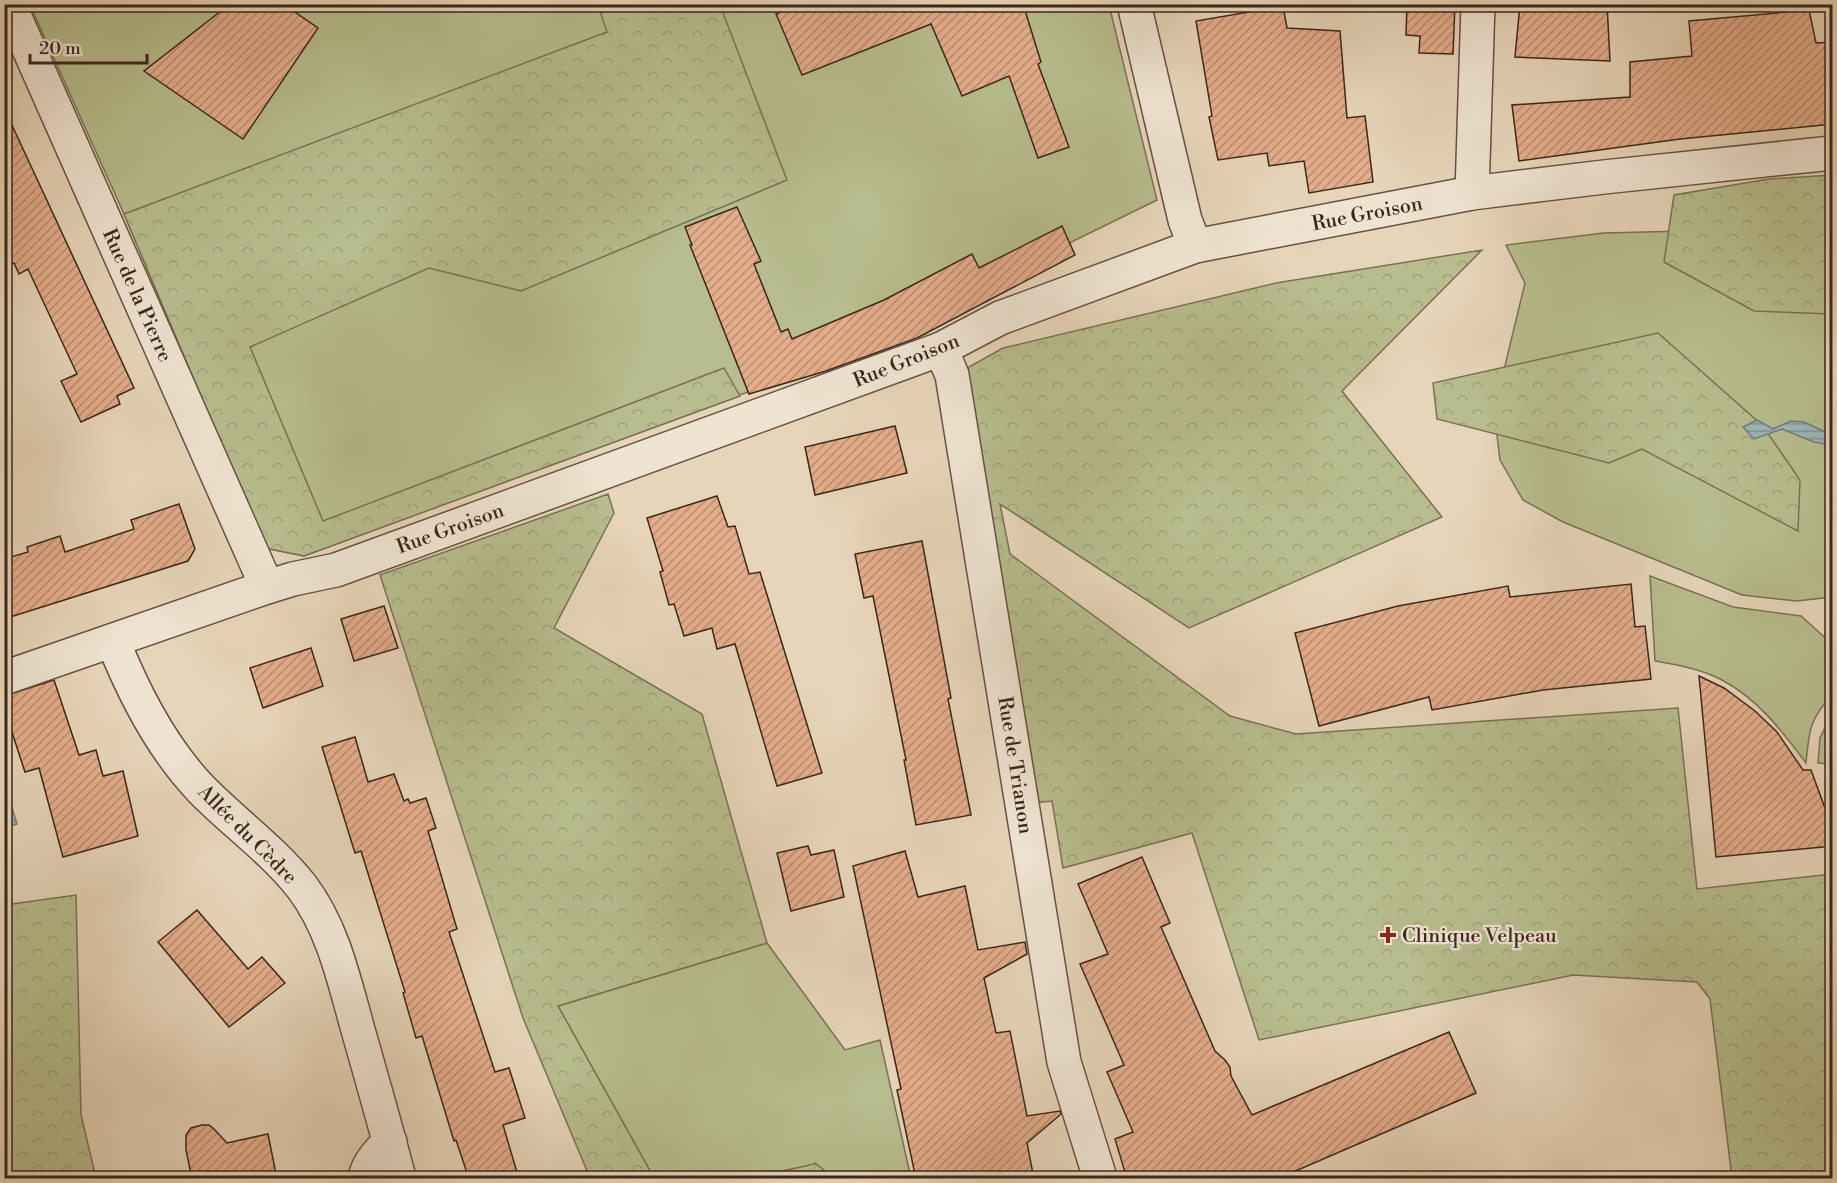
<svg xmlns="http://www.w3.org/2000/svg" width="1837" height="1183" viewBox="0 0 1837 1183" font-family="'Libre Bodoni',serif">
	<defs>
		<pattern id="forest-crowns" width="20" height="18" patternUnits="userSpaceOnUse" patternTransform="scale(1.5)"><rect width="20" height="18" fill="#b7bd8e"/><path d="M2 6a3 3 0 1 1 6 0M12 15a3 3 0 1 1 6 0" fill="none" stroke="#9ea27a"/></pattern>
		<pattern id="water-rules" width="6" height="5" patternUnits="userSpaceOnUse" patternTransform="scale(1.5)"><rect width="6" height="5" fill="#9cb6ba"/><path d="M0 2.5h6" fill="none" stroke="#809496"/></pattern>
		<pattern id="building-hatch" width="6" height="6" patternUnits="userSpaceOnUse" patternTransform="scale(1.5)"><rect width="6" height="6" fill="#e4ad8a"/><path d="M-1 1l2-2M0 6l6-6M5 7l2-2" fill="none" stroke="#ba8d70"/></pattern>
	</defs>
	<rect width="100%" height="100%" fill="#e7d5b9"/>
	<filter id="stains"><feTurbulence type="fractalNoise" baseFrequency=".00333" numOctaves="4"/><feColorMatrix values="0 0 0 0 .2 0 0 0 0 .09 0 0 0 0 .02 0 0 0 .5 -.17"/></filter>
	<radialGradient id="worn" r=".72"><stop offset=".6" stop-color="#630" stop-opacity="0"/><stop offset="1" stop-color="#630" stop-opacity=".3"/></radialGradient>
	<!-- grass -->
	<g fill="#b7bd8e" stroke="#797255" stroke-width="1.5">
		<polygon points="30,5 1109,5 1157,200 821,365 304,556 265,548 124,214"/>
		<polygon points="1687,231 1832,254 1832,597 1797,601 1742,595 1563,522 1523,500 1500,460 1494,411 1525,283 1506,245 1604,233"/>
		<path d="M 1650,576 L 1733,607 L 1801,616 L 1832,644 L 1832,695 C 1809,720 1809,731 1806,763 C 1782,731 1758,699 1722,680 C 1702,669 1677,665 1655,661 Z"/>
		<polygon points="1832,713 1832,764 1818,763 1820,738"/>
		<polygon points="767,943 845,1050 880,1040 911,1178 834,1178 815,1164 751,1178 654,1178 558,1006"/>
	</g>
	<!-- forest -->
	<g fill="url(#forest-crowns)" stroke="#797255" stroke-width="1.5">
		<polygon points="598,5 720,5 787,180 521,291 429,268 250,347 323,521 724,368 740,396 304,556 265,548 124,214 607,32"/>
		<polygon points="1832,175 1832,314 1754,311 1664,262 1674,195 1769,179"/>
		<polygon points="1482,250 1342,391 1442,517 1189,628 1000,504 1010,554 1230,716 1296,734 1678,708 1697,889 1832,874 1832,1178 1732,1178 1710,999 1697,982 1573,975 1259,1040 1192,833 1063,868 1052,801 1033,803 962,407 969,367 1003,348 1276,283"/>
		<polygon points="1658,333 1762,425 1800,480 1798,531 1642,449 1609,463 1437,419 1433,383"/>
		<polygon points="608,494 614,513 554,628 702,714 767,943 558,1006 654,1178 590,1178 523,1018 380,575"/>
		<polygon points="76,895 81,1115 96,1178 5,1178 5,905"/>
		<polygon points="815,1163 834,1178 751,1178 815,1164"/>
	</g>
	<!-- water -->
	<g fill="url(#water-rules)" stroke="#757c7b" stroke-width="1.5">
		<polygon points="1757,420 1773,429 1791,421 1804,422 1832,435 1832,445 1814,442 1782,429 1754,439 1743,427"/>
		<polygon points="5,788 6,788 17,824 5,828"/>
	</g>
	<!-- building -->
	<g fill="url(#building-hatch)" stroke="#3b261c" stroke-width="1.5">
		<polygon points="230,4 283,4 318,28 243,139 144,71"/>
		<polygon points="800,4 1023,4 1041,62 1038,64 1069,147 1038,158 1009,76 962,96 931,24 802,75 776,14"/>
		<polygon points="1407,4 1455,4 1453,54 1419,53 1420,36 1406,35"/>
		<polygon points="1520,4 1607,4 1610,61 1515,57"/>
		<polygon points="1283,6 1287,28 1340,31 1347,118 1365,116 1373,182 1309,193 1304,161 1269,166 1267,153 1218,160 1209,117 1212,116 1196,21"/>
		<polygon points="1809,10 1816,43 1833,42 1833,124 1680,139 1519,161 1512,105 1630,97 1630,62 1692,56 1689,21"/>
		<polygon points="4,108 134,388 117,396 120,404 81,422 61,381 77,374 28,269 19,274 14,263 4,267"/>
		<polygon points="737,207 761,261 754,264 781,332 788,329 792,339 884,300 972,254 979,268 1062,226 1075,255 917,338 826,371 749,394 690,245 692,245 685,227"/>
		<polygon points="895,426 907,473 815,495 805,447"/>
		<polygon points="717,496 728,527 735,526 749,574 760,572 822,773 777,786 735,644 717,649 712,628 684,636 674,604 669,605 660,572 663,571 647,518"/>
		<polygon points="179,504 195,549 188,561 4,619 4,559 28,552 27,547 60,536 65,552 134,529 131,520"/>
		<polygon points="922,541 951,698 948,699 971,815 916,825 904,760 906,760 873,596 864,598 855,554"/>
		<polygon points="1631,584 1635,627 1645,626 1651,679 1543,690 1432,710 1429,697 1319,726 1295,633 1398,606 1508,586 1510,597"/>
		<polygon points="384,606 398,648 354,661 341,619"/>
		<polygon points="311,648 323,686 263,708 250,668"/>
		<polygon points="1699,676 1724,688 1755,711 1777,732 1803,770 1811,770 1833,830 1833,846 1716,857"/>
		<polygon points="54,680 79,755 96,750 103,776 123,771 138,836 63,857 39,768 25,772 4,708 4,696"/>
		<polygon points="355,737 368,782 394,774 404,801 408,799 410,803 426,798 436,828 428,831 457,929 449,932 495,1072 509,1068 525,1118 503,1125 519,1179 469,1179 456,1140 454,1141 422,1036 416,1038 403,993 405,992 361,851 355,853 322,747"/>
		<polygon points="808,846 811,855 834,850 844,897 791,911 777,853"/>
		<polygon points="905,851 918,897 965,886 978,950 1025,942 1027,954 984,978 996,1033 1010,1031 1027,1116 1060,1111 1061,1114 1027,1143 1034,1179 916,1179 897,1090 901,1089 853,866"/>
		<polygon points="1142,857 1170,923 1161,927 1215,1051 1225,1060 1230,1067 1231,1076 1252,1115 1449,1032 1476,1093 1277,1179 1127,1179 1115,1139 1133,1132 1107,1072 1124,1065 1080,964 1108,954 1078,884"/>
		<polygon points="197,910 248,969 262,957 285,983 229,1027 158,942"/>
		<polygon points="202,1125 209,1125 214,1129 227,1143 268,1134 277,1179 192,1179 186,1150 186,1135 191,1128"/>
	</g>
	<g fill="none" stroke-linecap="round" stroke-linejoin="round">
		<!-- minor casing -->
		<g stroke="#665243" stroke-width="36">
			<g id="minor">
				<polyline points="9,4 267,587"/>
				<polyline points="1134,4 1185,220 1195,246"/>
				<polyline points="1472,193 1478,4"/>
				<polyline points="941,349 952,375 1064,1062 1100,1178"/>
				<path d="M 113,641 C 134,694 161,747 201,789 C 233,822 273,850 302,887 C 333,928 344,980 358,1030 C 372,1079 386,1128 399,1178"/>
				<polyline points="4,678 267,587 293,579 336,570 941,349 1000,318 1195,246 1472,193 1604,177 1832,153"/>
				<path d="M 365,1178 C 368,1163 378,1152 390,1142"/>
			</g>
		</g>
		<!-- minor -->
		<use href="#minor" stroke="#efe4d2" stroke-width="33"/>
	</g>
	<!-- markers -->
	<path fill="#8f2418" stroke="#efe4d2" stroke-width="2" d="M1385 926h6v6h6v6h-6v6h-6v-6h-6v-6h6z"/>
	<g text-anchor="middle" stroke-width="4.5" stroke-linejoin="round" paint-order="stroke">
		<!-- street labels -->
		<g font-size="20" fill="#3b261c" stroke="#efe4d2">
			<text transform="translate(1367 213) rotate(-11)" y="7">Rue Groison</text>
			<text transform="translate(138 295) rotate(66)" y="7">Rue de la Pierre</text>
			<text transform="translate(906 360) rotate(-22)" y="7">Rue Groison</text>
			<text transform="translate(450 528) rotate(-20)" y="7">Rue Groison</text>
			<text transform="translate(1016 765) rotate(81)" y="7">Rue de Trianon</text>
			<text transform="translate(248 834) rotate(45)" y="7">Allée du Cèdre</text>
		</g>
		<!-- poi labels -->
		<g font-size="20" fill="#3b261c" stroke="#efe4d2" text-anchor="start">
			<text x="1402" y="942">Clinique Velpeau</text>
		</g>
	</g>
	<!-- margin -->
	<rect width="1837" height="1183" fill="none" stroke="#e7d5b9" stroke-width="24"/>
	<rect x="6" y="6" width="1825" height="1171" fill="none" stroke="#3b261c" stroke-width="3"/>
	<rect x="12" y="12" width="1813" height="1159" fill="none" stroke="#3b261c" stroke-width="1.5"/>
	<!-- scale -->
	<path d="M30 54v9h117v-9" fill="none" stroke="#3b261c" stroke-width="3"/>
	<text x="39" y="54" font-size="18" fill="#3b261c" stroke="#efe4d2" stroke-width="4.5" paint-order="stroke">20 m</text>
	<rect width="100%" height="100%" filter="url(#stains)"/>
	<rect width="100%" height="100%" fill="url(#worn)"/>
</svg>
